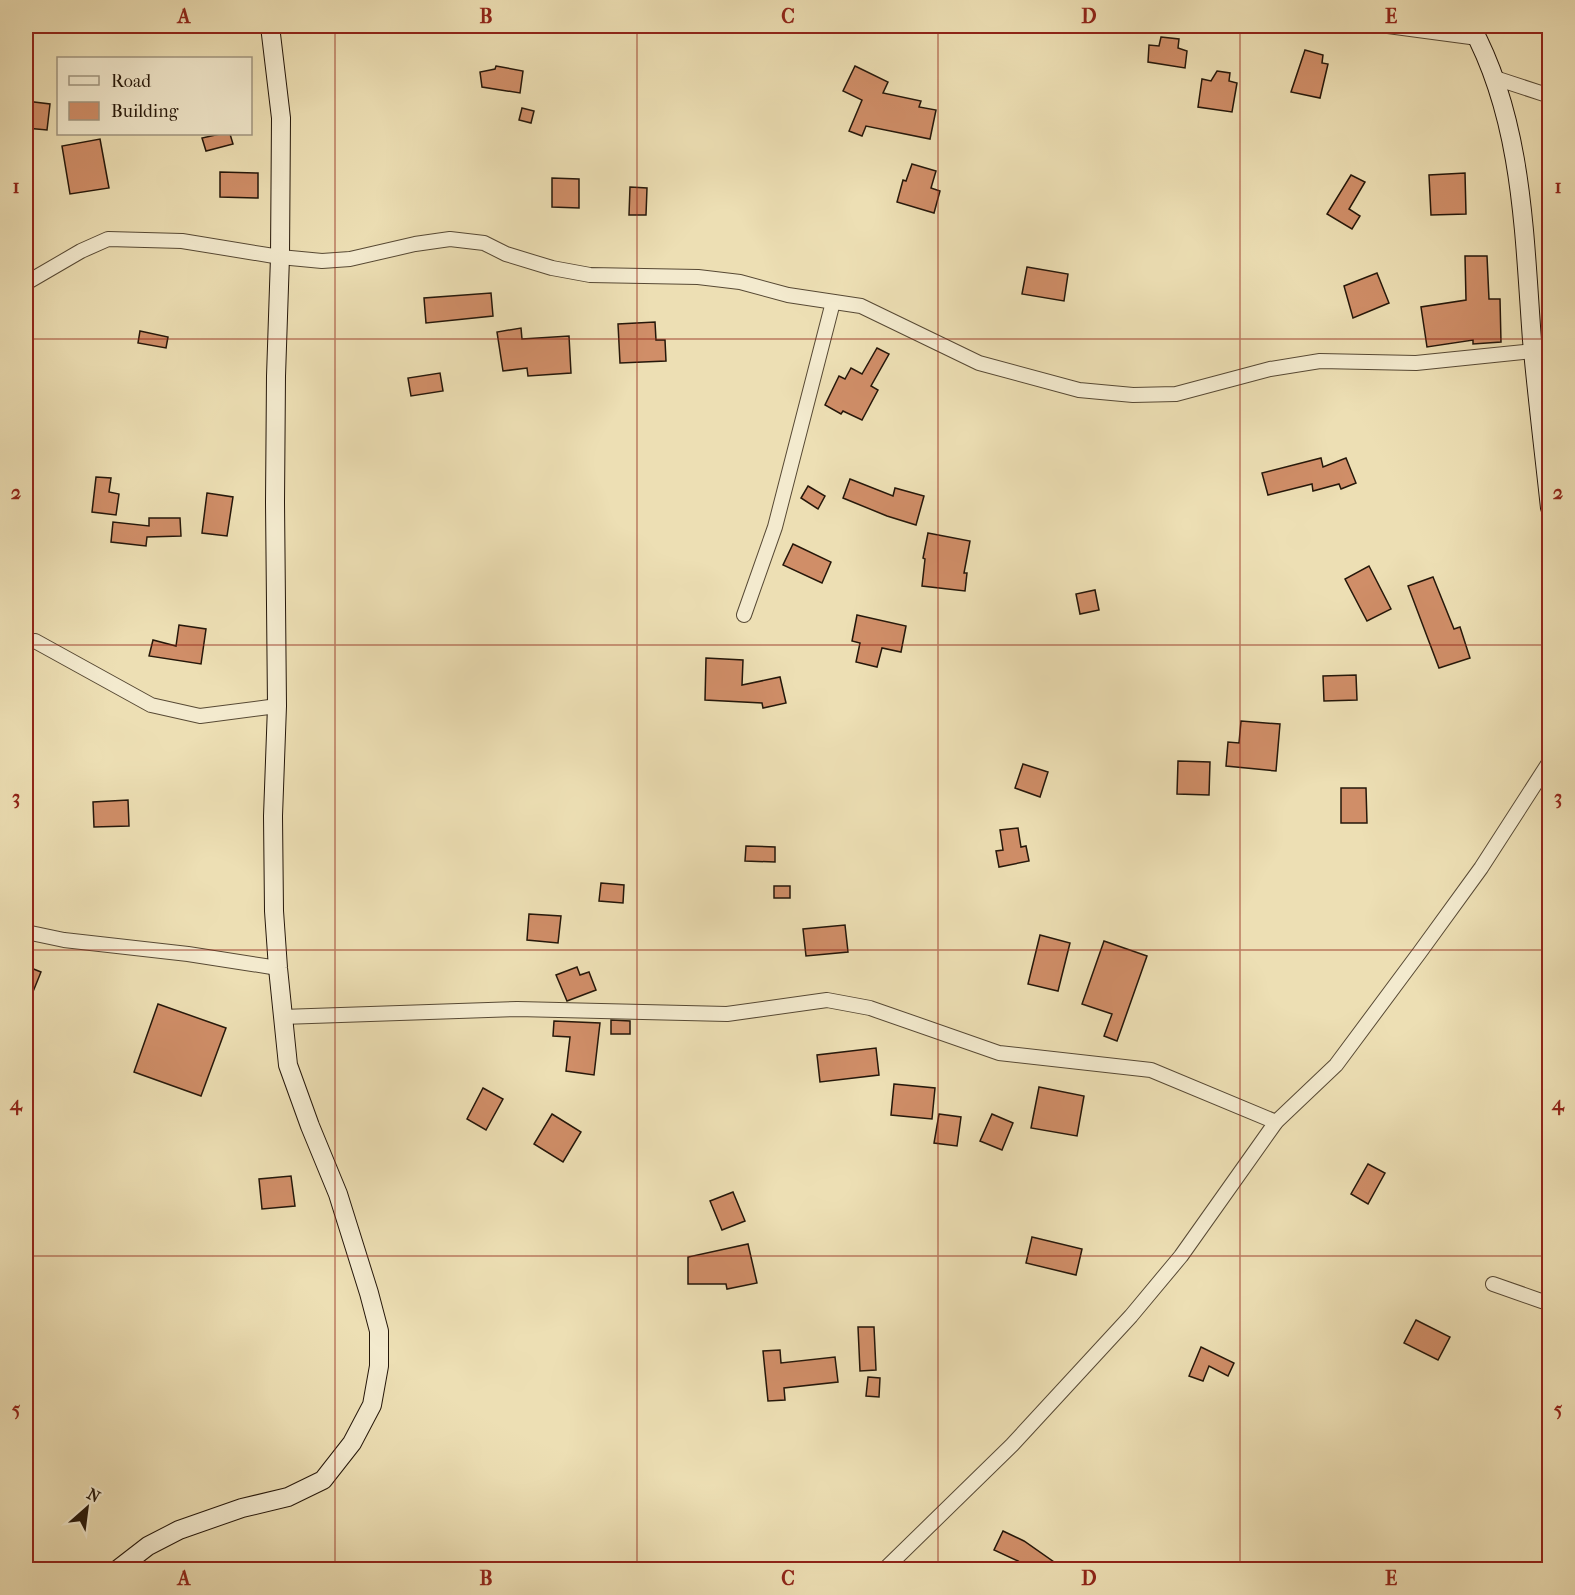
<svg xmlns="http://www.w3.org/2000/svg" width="1575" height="1595" viewBox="0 0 1575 1595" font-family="'IM FELL French Canon',serif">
	<rect width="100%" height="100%" fill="#eddfb4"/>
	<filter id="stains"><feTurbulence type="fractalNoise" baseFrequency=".00333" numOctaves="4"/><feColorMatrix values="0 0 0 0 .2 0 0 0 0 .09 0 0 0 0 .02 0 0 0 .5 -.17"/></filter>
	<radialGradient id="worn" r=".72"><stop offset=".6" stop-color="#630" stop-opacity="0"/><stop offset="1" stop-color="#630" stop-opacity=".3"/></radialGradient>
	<!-- building -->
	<g fill="#d08e68" stroke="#25170a" stroke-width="1.5">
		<polygon points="1161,37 1179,39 1178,48 1187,51 1185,68 1148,62 1149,45 1159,46"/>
		<polygon points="1305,50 1323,55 1322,63 1328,64 1320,98 1291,92"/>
		<polygon points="496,66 523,71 520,93 482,87 480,72 495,69"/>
		<polygon points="855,66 888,82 883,93 921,101 919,107 936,110 930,139 866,126 862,136 849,131 862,100 843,91"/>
		<polygon points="1217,71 1230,73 1229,81 1237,83 1232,112 1198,107 1202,79 1211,81"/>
		<polygon points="26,101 50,104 47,130 26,128"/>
		<polygon points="522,108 534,111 531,123 519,120"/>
		<polygon points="220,134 230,134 233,144 206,151 202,138"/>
		<polygon points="100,139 109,188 70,194 62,146"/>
		<polygon points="912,164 936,171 931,188 940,191 934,213 897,202 903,180 906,181"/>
		<polygon points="220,172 258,173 258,198 220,197"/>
		<polygon points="1465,173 1466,214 1431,215 1429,175"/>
		<polygon points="1351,175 1365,182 1349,209 1360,216 1352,229 1327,214"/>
		<polygon points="552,178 579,179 579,208 552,207"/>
		<polygon points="630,187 647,188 646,215 629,215"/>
		<polygon points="1465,256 1487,256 1489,299 1500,299 1501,342 1473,344 1473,340 1427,347 1421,307 1466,300"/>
		<polygon points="1027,267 1068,274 1064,301 1022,294"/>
		<polygon points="1377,273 1389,303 1353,318 1344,286"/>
		<polygon points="491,293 493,316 426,323 424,298"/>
		<polygon points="655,322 656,340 665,340 666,361 620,363 618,324"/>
		<polygon points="521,328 522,339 569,336 571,373 528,376 527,368 503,371 497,332"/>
		<polygon points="140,331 168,337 166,348 138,343"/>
		<polygon points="877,348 889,354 871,386 878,390 862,420 843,411 841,414 825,405 839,376 845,379 851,368 862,374"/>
		<polygon points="440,373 443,391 411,396 408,378"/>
		<polygon points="1321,458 1323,467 1346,458 1356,483 1341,489 1339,484 1313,491 1312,484 1268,495 1262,473"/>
		<polygon points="96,477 111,478 109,492 119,494 116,515 92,512"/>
		<polygon points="850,479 893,496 895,488 924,496 916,525 887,516 843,498"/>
		<polygon points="808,486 825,496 818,509 801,498"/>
		<polygon points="207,493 233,497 227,536 202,533"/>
		<polygon points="149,518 180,518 181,536 147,537 146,546 111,542 113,522 149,526"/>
		<polygon points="928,533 970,541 964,573 967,573 965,591 922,586 925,559 923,558"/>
		<polygon points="793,544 831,562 822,583 783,565"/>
		<polygon points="1369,566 1391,609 1367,621 1345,579"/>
		<polygon points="1433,577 1454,629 1460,627 1470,658 1439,668 1408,586"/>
		<polygon points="1095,590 1099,610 1080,614 1076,594"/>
		<polygon points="857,615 906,626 901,652 882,648 877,667 856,662 860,643 852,641"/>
		<polygon points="179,625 206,629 201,664 149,656 153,640 176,646"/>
		<polygon points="706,658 743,660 742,685 780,677 786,703 763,708 762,703 705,700"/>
		<polygon points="1356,675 1357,700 1324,701 1323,676"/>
		<polygon points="1241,721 1280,724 1276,771 1226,766 1228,742 1239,743"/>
		<polygon points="1178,761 1210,762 1209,795 1177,794"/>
		<polygon points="1023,764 1048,772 1040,797 1015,788"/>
		<polygon points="1341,788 1366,788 1367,823 1341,823"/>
		<polygon points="128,800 129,826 94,827 93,802"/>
		<polygon points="1018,828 1021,847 1026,846 1029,861 999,867 996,851 1003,850 1000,830"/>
		<polygon points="746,846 775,847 775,862 745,861"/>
		<polygon points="601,883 624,885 623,903 599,901"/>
		<rect x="774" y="886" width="16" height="12"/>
		<polygon points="529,914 561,916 558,943 527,940"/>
		<polygon points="845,925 848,952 806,956 803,929"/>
		<polygon points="1040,935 1070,943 1058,991 1028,984"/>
		<polygon points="1104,941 1147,956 1117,1041 1104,1036 1112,1014 1082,1004"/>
		<polygon points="26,966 41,972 26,1009"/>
		<polygon points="577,967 580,975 589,972 596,990 567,1001 556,975"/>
		<polygon points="158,1004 226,1028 201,1096 134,1072"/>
		<polygon points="611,1020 630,1021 630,1034 611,1034"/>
		<polygon points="554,1021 600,1023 594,1075 566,1071 570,1037 553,1036"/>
		<polygon points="876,1048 879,1075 820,1082 817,1055"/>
		<polygon points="894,1084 935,1088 932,1119 891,1115"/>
		<polygon points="1039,1087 1084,1096 1077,1136 1031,1128"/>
		<polygon points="483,1088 503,1099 486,1130 467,1119"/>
		<polygon points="552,1114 581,1132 563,1162 534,1144"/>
		<polygon points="939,1114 961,1117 957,1146 934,1143"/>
		<polygon points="992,1114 1013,1123 1002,1150 980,1141"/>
		<polygon points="1368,1164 1385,1173 1368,1204 1351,1194"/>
		<polygon points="291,1176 295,1206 262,1209 259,1179"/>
		<polygon points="733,1192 745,1221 722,1230 710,1201"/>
		<polygon points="1032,1237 1082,1249 1076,1275 1026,1263"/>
		<polygon points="748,1244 757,1283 727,1289 726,1284 688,1284 688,1257"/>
		<polygon points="1416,1320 1450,1337 1438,1360 1404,1343"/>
		<polygon points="858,1327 874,1327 876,1370 860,1371"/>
		<polygon points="1201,1347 1234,1363 1228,1376 1209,1366 1203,1381 1189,1376"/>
		<polygon points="780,1350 781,1363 835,1357 838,1382 784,1388 785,1400 768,1401 763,1351"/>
		<polygon points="868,1377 880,1378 879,1397 866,1396"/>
		<polygon points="1003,1531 1024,1541 1064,1569 1030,1569 1018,1561 994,1550"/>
	</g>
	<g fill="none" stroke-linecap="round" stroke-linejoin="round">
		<!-- street casing -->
		<g stroke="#574934" stroke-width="16">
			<g id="street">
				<polyline points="1388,26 1478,38"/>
				<polyline points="1495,78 1550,96"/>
				<polyline points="26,283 81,251 108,239 182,241 280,257 322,261 350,259 415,244 450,239 484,243 506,254 552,268 590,275 698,277 740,282 788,295 861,306 979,363 1079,390 1133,395 1176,394 1270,369 1320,361 1416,363 1533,351"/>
				<polyline points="744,615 775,527 833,302"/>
				<polyline points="35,641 151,705 200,716 277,706"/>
				<polyline points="26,932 64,940 188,954 278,968"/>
				<polyline points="282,1017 517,1009 727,1014 827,1000 870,1008 999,1053 1151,1070 1276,1122"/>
				<polyline points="1493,1284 1550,1304"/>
				<polyline points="884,1570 1012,1445 1131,1316 1181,1256 1276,1122 1336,1065 1420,952 1481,868 1550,761"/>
			</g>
		</g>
		<!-- secondary casing -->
		<g stroke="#25170a" stroke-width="20">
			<g id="secondary">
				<path d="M 1471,26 C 1523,121 1524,234 1532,340 C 1537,396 1544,452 1550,508"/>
				<polyline points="117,1570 148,1546 179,1530 242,1508 288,1497 323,1480 352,1443 372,1405 379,1366 379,1331 369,1293 338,1194 310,1126 288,1065 278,968 274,911 273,816 277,706 275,502 276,376 280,257 281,118 270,26"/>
			</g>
		</g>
		<!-- street -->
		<use href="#street" stroke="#f3eace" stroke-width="14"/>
		<!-- secondary -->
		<use href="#secondary" stroke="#f3eace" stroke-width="18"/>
	</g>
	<!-- grid -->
	<path fill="none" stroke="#8f2418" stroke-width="1.5" stroke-opacity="0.55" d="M 335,26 L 335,1570M 637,26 L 637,1570M 938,26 L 938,1570M 1240,26 L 1240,1570M 26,339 L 1550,339M 26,645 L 1550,645M 26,950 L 1550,950M 26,1256 L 1550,1256"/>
	<!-- margin -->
	<rect width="1575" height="1595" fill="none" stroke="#eddfb4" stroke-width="66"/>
	<!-- legend -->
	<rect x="57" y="57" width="195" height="78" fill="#f3eace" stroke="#a19680" stroke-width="1.5"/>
	<rect x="69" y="76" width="30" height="9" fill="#f3eace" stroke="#a19680" stroke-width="1.5"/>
	<text x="111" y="87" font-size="18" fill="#25170a">Road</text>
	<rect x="69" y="102" width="30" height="18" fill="#d08e68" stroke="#a19680" stroke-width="1.5"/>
	<text x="111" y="117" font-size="18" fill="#25170a">Building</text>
	<!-- north arrow -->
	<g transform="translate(87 1508) rotate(28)" stroke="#f3eace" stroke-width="4.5" paint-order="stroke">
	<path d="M0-4.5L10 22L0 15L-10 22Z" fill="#25170a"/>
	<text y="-9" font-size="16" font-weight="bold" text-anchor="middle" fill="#25170a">N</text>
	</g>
	<rect x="33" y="33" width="1509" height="1529" fill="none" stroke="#8f2418" stroke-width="2"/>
	<g font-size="20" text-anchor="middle" font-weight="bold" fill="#8f2418">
		<text x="184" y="23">A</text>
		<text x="486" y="23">B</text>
		<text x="788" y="23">C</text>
		<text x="1089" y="23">D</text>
		<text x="1391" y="23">E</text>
		<text x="16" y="193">1</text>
		<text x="1558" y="193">1</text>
		<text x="16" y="499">2</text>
		<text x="1558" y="499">2</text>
		<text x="16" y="804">3</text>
		<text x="1558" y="804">3</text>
		<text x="16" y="1110">4</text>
		<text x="1558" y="1110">4</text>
		<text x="16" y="1416">5</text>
		<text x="1558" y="1416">5</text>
		<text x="184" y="1585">A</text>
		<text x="486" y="1585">B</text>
		<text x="788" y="1585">C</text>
		<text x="1089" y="1585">D</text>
		<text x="1391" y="1585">E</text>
	</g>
	<rect width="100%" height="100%" filter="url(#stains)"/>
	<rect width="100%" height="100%" fill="url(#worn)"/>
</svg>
